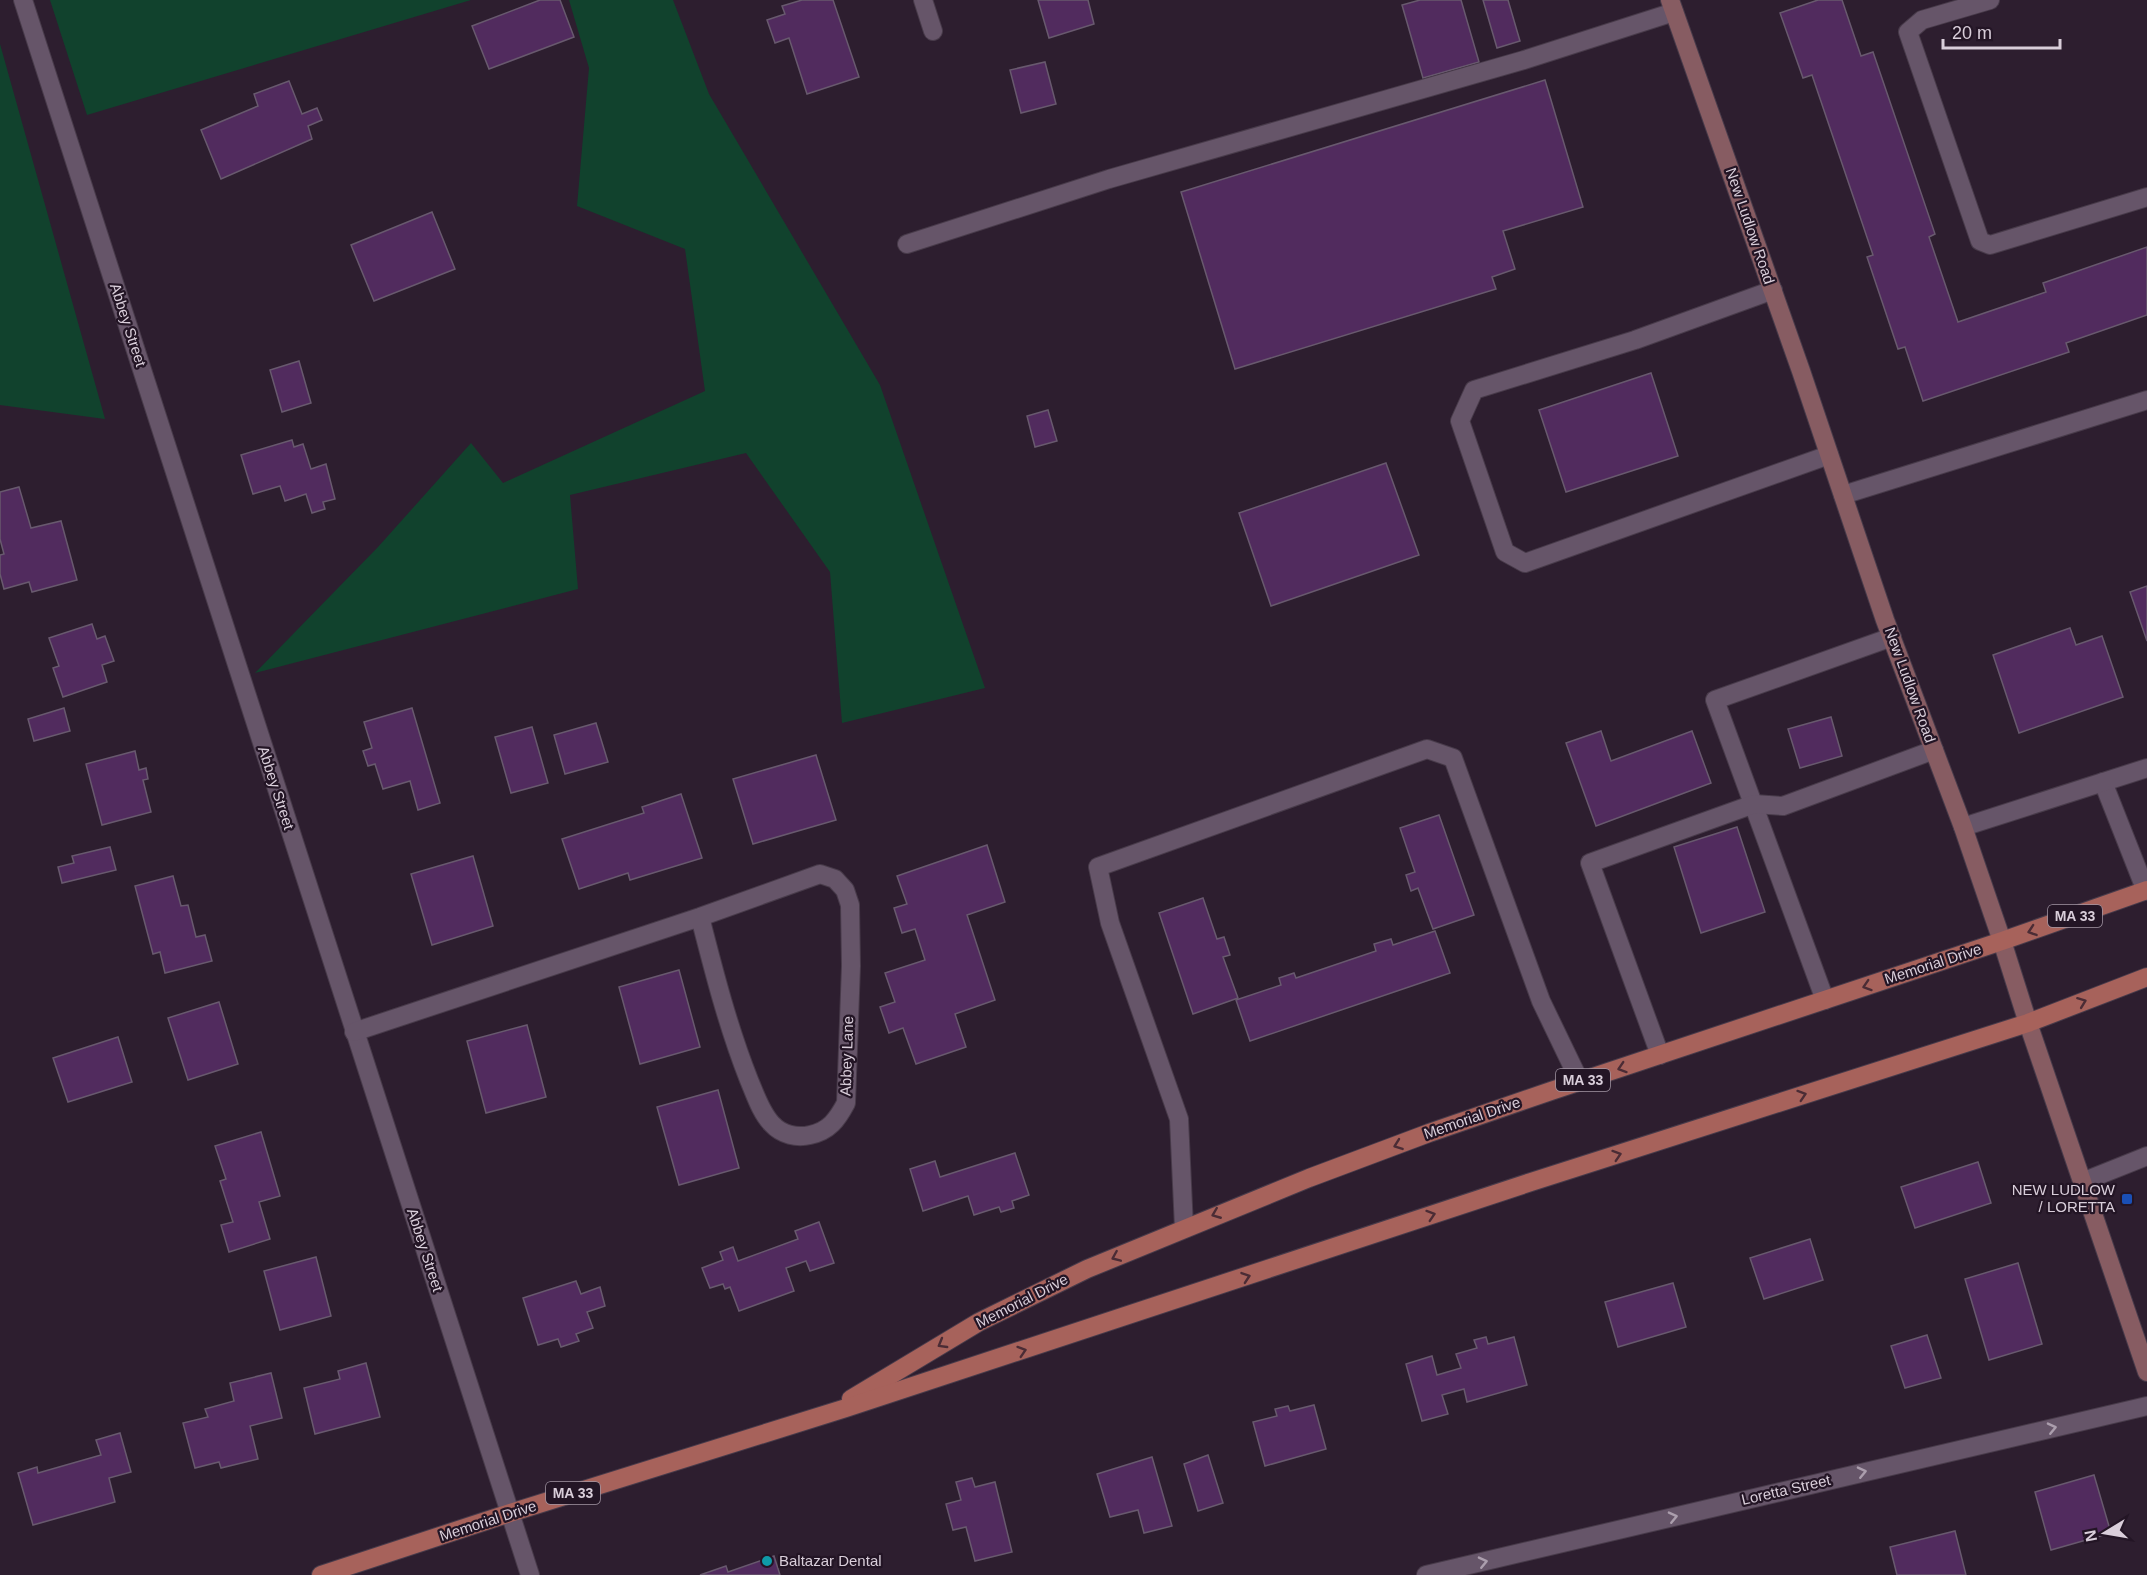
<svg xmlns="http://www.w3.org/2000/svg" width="2147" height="1575" viewBox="0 0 2147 1575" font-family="Arial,sans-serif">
	<rect width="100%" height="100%" fill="#2d1e2f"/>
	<!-- green -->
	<g fill="#11422d">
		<polygon points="50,0 471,0 87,115"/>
		<polygon points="569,0 673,0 709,94 880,385 985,688 842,723 830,572 746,453 570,495 578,589 255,673 378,547 471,443 503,483 705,391 685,249 577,206 589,68"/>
		<polygon points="0,44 105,419 0,405"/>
	</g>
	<!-- building -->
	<g fill="#512b5e" stroke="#68596e" stroke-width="1.5">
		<polygon points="540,0 560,0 574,37 489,69 472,26"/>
		<polygon points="802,0 833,0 859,77 807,94 789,38 775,43 767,20 785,14 782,6"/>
		<polygon points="1038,0 1088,0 1094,24 1049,38"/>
		<polygon points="1420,0 1461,0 1479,62 1423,78 1402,5"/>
		<polygon points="1483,0 1508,0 1520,41 1497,48"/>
		<polygon points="1818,0 1842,0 1861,56 1873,52 1935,234 1929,237 1958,322 2046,292 2043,283 2147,247 2147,315 2066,343 2069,352 1923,401 1905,347 1898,349 1867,257 1873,255 1812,75 1803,78 1780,13"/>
		<polygon points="1045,62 1056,104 1021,113 1010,70"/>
		<polygon points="1545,80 1583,207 1503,231 1515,269 1492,277 1496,289 1235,369 1181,192"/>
		<polygon points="289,81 302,114 317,108 322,120 308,126 312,139 221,179 201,130 258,106 254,94"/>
		<polygon points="432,212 455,269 374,301 351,245"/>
		<polygon points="299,361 311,403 282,412 270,370"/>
		<polygon points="1651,373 1678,456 1566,492 1539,410"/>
		<polygon points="1048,410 1057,441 1035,447 1027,416"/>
		<polygon points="292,440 294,447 303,444 311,469 326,464 335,499 323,502 325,509 312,513 306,494 285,501 280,486 253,494 241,455"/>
		<polygon points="1386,463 1419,555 1271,606 1239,513"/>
		<polygon points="19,487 31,528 61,521 77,580 32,592 29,582 4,589 0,574 0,555 4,554 0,539 0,492"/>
		<polygon points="2147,586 2147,641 2130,592"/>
		<polygon points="92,624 97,639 105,636 114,661 102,665 107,682 63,697 53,668 59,666 49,638"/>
		<polygon points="2070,628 2076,645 2102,636 2123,697 2019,733 1993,655"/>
		<polygon points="64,708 70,731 34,741 28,719"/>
		<polygon points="412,708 440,803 418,810 410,781 383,789 375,764 368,766 363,751 372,748 364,722"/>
		<polygon points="1831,717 1842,756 1800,768 1788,729"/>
		<polygon points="596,723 608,762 565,774 554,735"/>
		<polygon points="532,727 548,783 511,793 495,737"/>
		<polygon points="1601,731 1611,761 1692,731 1711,783 1596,826 1566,743"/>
		<polygon points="135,751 139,770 146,768 148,779 143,780 151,812 102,825 86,764"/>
		<polygon points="816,755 836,820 753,844 733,779"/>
		<polygon points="681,794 702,858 630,880 628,873 579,889 562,839 644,813 642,807"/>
		<polygon points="1439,815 1474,915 1433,929 1418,888 1411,891 1406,875 1415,872 1400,828"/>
		<polygon points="1737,827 1765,912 1701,933 1674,847"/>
		<polygon points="987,845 1005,902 967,915 995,1000 955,1014 966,1047 916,1064 903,1028 889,1033 880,1007 895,1002 885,973 925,960 915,929 902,933 894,908 907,904 897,876"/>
		<polygon points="110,847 116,870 62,883 58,867 74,863 72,856"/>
		<polygon points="473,856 493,926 432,945 411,874"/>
		<polygon points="173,876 181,906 188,905 196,937 205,935 212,961 165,973 160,952 153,954 135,886"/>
		<polygon points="1203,898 1217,939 1224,937 1230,955 1223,957 1238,998 1193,1014 1159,913"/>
		<polygon points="1435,931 1450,973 1250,1041 1236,1000 1281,985 1279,978 1294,973 1296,978 1376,951 1374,944 1391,939 1393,945"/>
		<polygon points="679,970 700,1047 640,1064 619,987"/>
		<polygon points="219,1002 238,1064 188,1080 168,1018"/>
		<polygon points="527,1025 546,1097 486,1113 467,1041"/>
		<polygon points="118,1037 132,1082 68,1102 53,1058"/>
		<polygon points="718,1090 739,1168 679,1185 657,1107"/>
		<polygon points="261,1132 280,1196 259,1202 270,1239 229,1252 221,1225 233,1222 220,1181 226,1179 215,1146"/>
		<polygon points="1015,1153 1029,1195 1012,1201 1014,1208 1001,1212 999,1207 974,1215 968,1196 923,1211 910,1169 935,1161 940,1177"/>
		<polygon points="1978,1162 1991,1203 1915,1228 1901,1187"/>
		<polygon points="819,1222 834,1263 810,1271 806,1261 786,1268 794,1291 739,1311 730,1287 725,1289 723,1284 710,1288 702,1268 723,1260 720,1252 733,1247 738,1261 798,1239 795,1231"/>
		<polygon points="1810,1239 1823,1280 1764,1299 1750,1258"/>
		<polygon points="316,1257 331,1316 280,1330 264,1271"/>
		<polygon points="2018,1263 2042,1344 1989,1360 1965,1279"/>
		<polygon points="576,1281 581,1294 600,1287 605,1306 587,1312 593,1328 576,1334 579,1341 561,1347 558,1339 538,1345 523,1298"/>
		<polygon points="1673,1283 1686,1327 1618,1347 1605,1302"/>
		<polygon points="1927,1335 1941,1378 1905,1388 1891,1346"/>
		<polygon points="1486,1337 1488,1344 1514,1337 1527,1385 1467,1402 1464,1389 1442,1395 1448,1414 1422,1421 1406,1364 1432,1356 1437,1375 1461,1368 1456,1354 1477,1348 1474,1340"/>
		<polygon points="366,1363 380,1417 315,1434 304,1388 340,1379 338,1371"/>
		<polygon points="271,1373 282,1418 250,1426 258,1459 221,1468 219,1462 195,1468 183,1423 208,1417 205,1409 234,1401 230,1383"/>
		<polygon points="1314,1405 1326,1449 1265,1466 1253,1422 1277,1416 1275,1409 1288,1406 1290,1411"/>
		<polygon points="120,1433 131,1472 109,1478 115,1502 33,1525 18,1473 37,1467 38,1473 101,1455 96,1440"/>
		<polygon points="1208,1455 1223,1503 1198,1511 1184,1464"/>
		<polygon points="1152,1457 1172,1526 1144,1533 1138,1510 1110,1517 1097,1474"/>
		<polygon points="2094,1475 2111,1533 2051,1550 2035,1492"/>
		<polygon points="972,1478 975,1487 995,1482 1012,1552 975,1561 966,1527 953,1530 946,1504 961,1500 956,1482"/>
		<polygon points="1955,1531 1966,1575 1897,1575 1890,1547"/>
		<polygon points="774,1556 780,1575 700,1575 726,1566 728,1572"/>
	</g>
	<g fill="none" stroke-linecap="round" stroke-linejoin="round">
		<!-- service casing -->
		<g stroke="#483b4a" stroke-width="20">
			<g id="service">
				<polyline points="1990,0 1922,20 1908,32 1980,241 1990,245 2147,197"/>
				<polyline points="907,244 1109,179 1524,60 1674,12"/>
				<polyline points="1773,290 1635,340 1474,390 1460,421 1505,552 1525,563 1829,455"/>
				<polyline points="1843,495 2147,400"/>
				<polyline points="2103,782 2146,891"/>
				<polyline points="1963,827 2147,768"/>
				<polyline points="1825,1000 1715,700 1892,637"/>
				<polyline points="1660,1055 1590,863 1754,804 1783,806 1934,750"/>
				<polyline points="2082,1182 2147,1156"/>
				<polyline points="1184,1228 1179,1119 1110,923 1098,867 1427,749 1453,758 1541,1001 1580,1082"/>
			</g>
		</g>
		<!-- minor casing -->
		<g stroke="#483b4a" stroke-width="20">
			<g id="minor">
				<polyline points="23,0 530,1575"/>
				<polyline points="923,0 933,31"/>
				<path d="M 354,1032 L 700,917 L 820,874 L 835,879 L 845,890 L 850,905 L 851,966 L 846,1103 C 837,1120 829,1131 810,1135 C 797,1138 782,1135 772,1124 C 761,1113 755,1094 749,1080 C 728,1027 714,972 700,917"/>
				<polyline points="1426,1575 2147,1406"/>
			</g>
		</g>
		<!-- secondary casing -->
		<g stroke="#483b4a" stroke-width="20">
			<polyline id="secondary" points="1670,0 1801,371 1885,620 1963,827 2002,941 2028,1023 2147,1372"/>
		</g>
		<!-- primary casing -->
		<g stroke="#483b4a" stroke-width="20">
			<g id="primary">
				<polyline points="851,1399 979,1322 1087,1269 1309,1178 1429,1133 1551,1091 2002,941 2147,890"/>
				<polyline points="321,1575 510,1513 846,1408 1531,1182 2028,1023 2147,977"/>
			</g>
		</g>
		<!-- service -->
		<use href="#service" stroke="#665569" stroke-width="18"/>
		<!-- minor -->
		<use href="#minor" stroke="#665569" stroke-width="18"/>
		<!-- secondary -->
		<use href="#secondary" stroke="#875c62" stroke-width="18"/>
		<!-- primary -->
		<use href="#primary" stroke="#a7625b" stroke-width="18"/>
	</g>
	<!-- one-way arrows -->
	<defs><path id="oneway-chevron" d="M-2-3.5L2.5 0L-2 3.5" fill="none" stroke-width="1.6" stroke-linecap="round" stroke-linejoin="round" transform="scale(1.5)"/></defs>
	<g stroke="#4b2c35">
		<use href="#oneway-chevron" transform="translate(2032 931) rotate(161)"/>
		<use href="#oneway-chevron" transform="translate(1867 986) rotate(162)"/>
		<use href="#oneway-chevron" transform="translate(2082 1002) rotate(-21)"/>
		<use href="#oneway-chevron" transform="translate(1622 1068) rotate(162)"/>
		<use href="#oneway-chevron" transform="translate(1802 1095) rotate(-18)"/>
		<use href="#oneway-chevron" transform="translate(1398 1145) rotate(160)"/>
		<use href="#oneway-chevron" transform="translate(1617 1155) rotate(-18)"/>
		<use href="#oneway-chevron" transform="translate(1216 1214) rotate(158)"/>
		<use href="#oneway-chevron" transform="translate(1431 1215) rotate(-18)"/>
		<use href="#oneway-chevron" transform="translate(1116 1257) rotate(157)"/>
		<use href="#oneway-chevron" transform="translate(1246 1277) rotate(-19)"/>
		<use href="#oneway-chevron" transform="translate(942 1344) rotate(150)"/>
		<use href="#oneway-chevron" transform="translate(1022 1351) rotate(-18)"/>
	</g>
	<g stroke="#ab9ead">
		<use href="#oneway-chevron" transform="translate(2052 1428) rotate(-13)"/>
		<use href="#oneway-chevron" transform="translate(1862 1472) rotate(-13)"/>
		<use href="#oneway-chevron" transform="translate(1673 1517) rotate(-13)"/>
		<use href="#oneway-chevron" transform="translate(1483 1562) rotate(-13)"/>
	</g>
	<!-- markers -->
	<rect fill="#1a4fb4" stroke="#231525" stroke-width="2" x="2121" y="1193" width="12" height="12" rx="3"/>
	<circle fill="#0f9aa8" stroke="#231525" stroke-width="2" cx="767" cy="1561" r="6"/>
	<g text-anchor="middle" stroke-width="4.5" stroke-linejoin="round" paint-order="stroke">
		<!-- shield labels -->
		<g fill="#231525" stroke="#a296a4" stroke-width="1.5">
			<rect x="2048" y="905" width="54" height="22" rx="4.5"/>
			<rect x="1556" y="1069" width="54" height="22" rx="4.5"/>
			<rect x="546" y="1482" width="54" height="22" rx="4.5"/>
		</g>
		<g font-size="14" font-weight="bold" fill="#d9ceda">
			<text x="2075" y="921">MA 33</text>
			<text x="1583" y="1085">MA 33</text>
			<text x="573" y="1498">MA 33</text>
		</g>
		<!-- street labels -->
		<g font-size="15" fill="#d9ceda" stroke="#231525">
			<text transform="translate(1750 226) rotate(71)" y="5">New Ludlow Road</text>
			<text transform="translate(128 325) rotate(72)" y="5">Abbey Street</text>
			<text transform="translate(1910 685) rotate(70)" y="5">New Ludlow Road</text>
			<text transform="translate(276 788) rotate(72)" y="5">Abbey Street</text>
			<text transform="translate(1933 964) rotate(-18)" y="5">Memorial Drive</text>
			<text transform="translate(847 1056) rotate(-88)" y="5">Abbey Lane</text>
			<text transform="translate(1472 1118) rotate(-19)" y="5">Memorial Drive</text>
			<text transform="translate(425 1250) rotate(72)" y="5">Abbey Street</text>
			<text transform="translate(1022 1301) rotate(-27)" y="5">Memorial Drive</text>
			<text transform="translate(1786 1490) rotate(-13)" y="5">Loretta Street</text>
			<text transform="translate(488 1521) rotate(-18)" y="5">Memorial Drive</text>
		</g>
		<!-- poi labels -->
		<g font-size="15" fill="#d9ceda" stroke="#231525" text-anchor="end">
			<text x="2115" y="1195">NEW LUDLOW<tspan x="2115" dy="17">/ LORETTA</tspan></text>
			<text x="779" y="1566" text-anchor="start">Baltazar Dental</text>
		</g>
	</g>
	<!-- north arrow -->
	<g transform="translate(2105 1533) rotate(259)" stroke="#231525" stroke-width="4.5" paint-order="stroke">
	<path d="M0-4.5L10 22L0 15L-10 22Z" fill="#d9ceda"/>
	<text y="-9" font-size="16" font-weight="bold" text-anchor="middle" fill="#d9ceda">N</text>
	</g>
	<!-- scale -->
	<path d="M1943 39v9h117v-9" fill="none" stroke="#d9ceda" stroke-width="3"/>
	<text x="1952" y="39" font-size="18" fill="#d9ceda" stroke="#231525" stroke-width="4.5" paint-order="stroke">20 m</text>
</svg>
